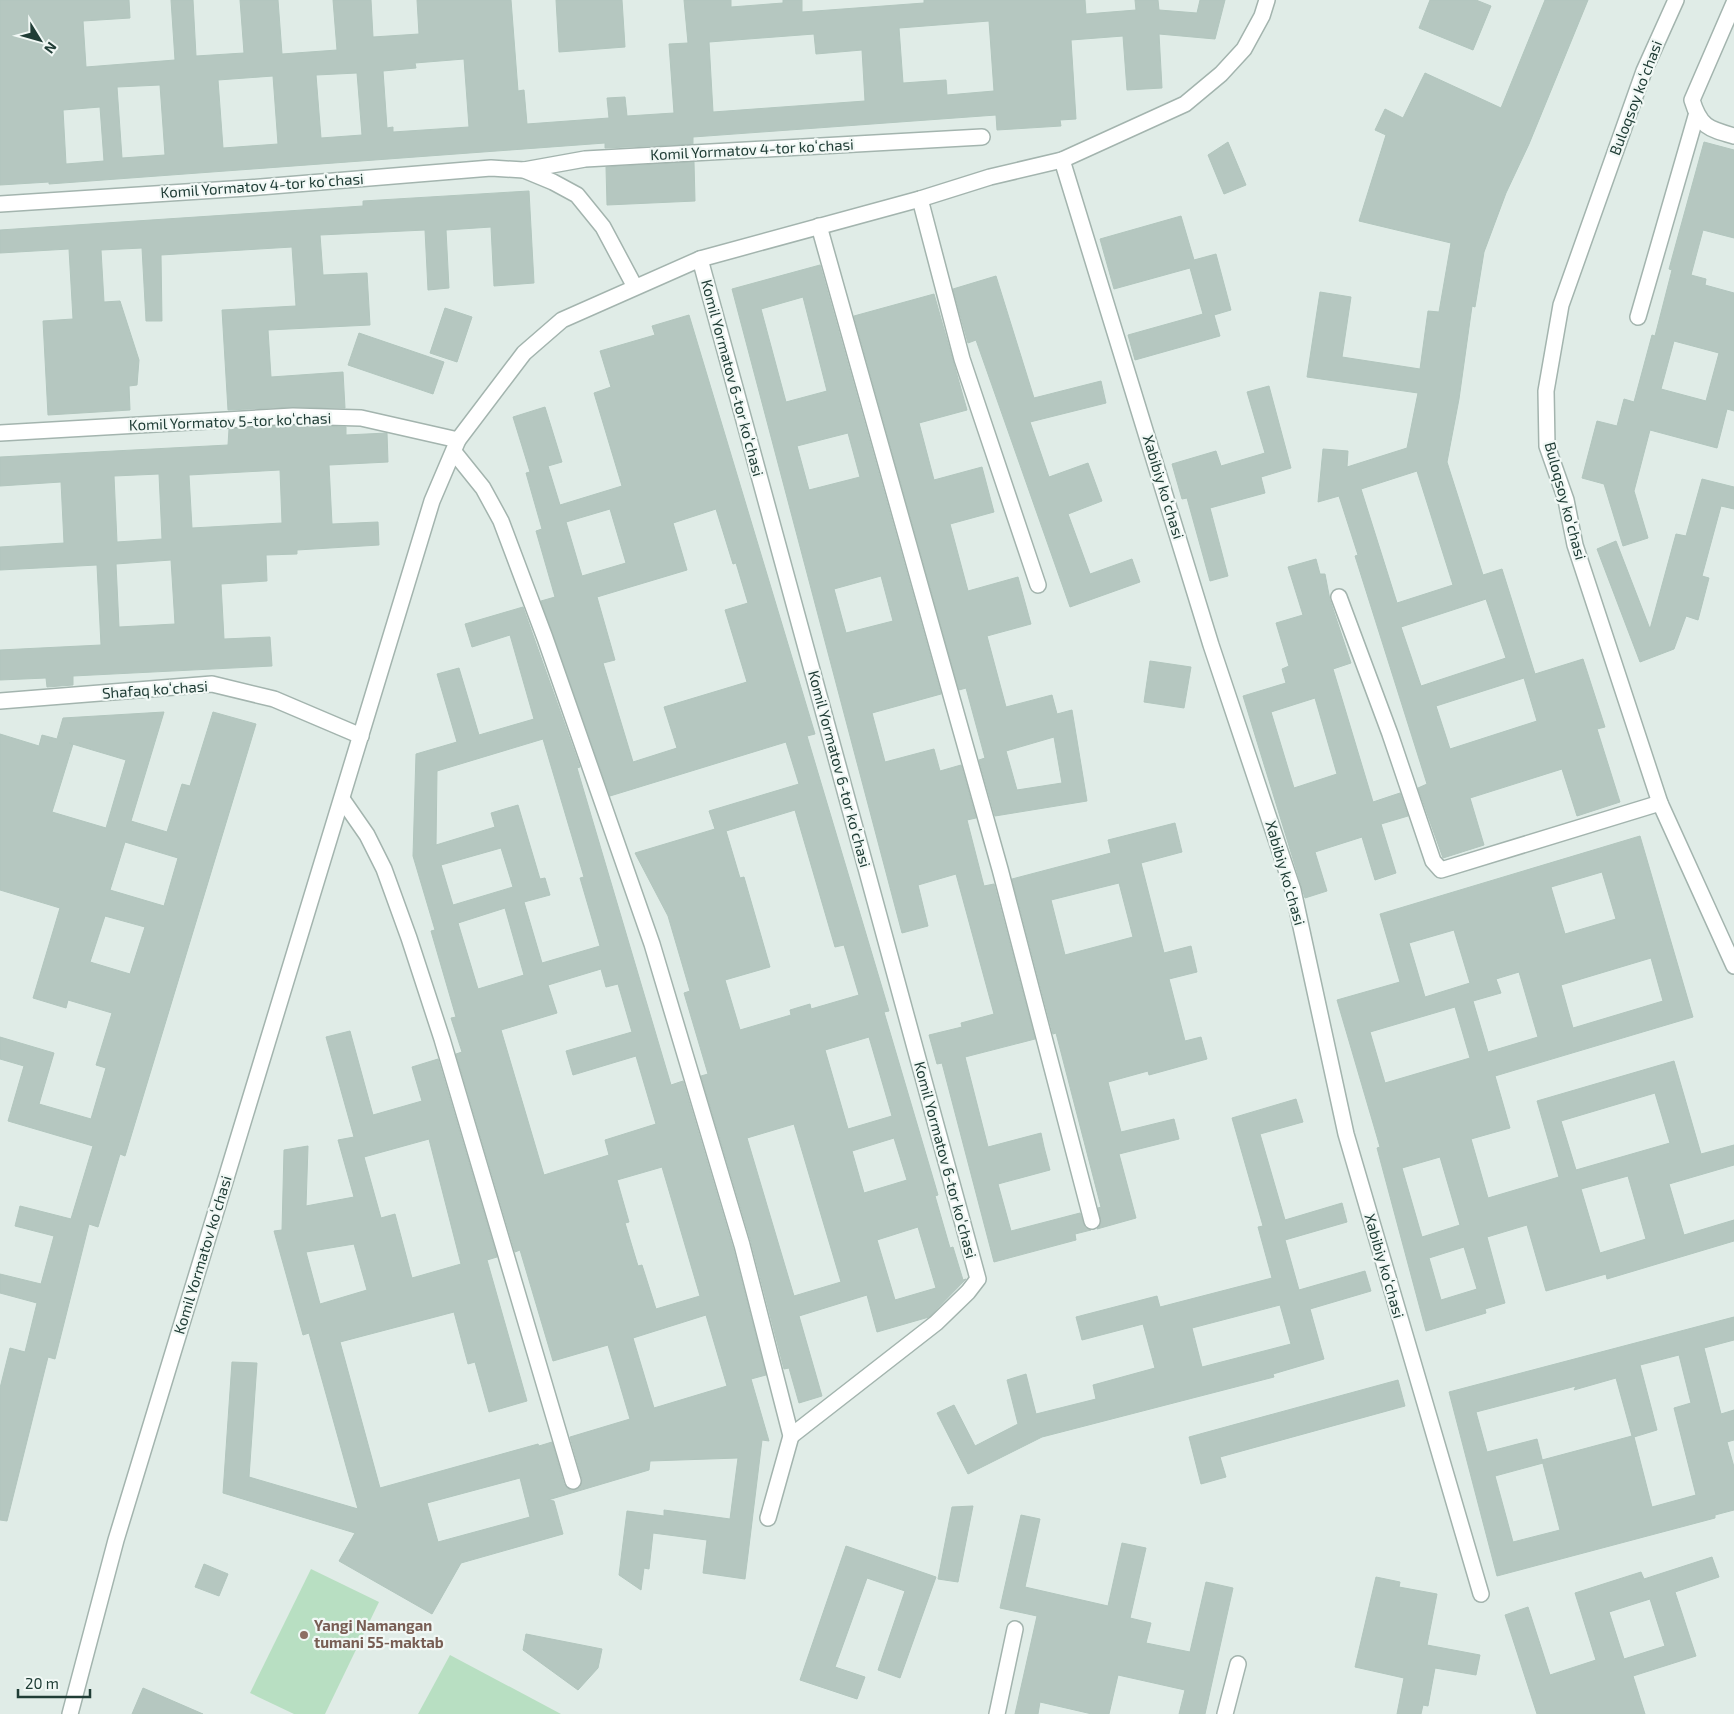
<svg xmlns="http://www.w3.org/2000/svg" width="1734" height="1714" viewBox="0 0 1734 1714" font-family="'Exo 2',sans-serif">
	<rect width="100%" height="100%" fill="#e0ece7"/>
	<!-- green -->
	<g fill="#b8dfc2">
		<polygon points="311,1569 379,1602 325,1714 294,1714 250,1693"/>
		<polygon points="450,1655 561,1714 418,1714"/>
	</g>
	<!-- building -->
	<g fill="#b5c7c0" stroke="#b2c6be" fill-rule="evenodd">
		<path d="M 0,0 L 129,0 L 130,18 L 83,21 L 86,67 L 175,60 L 171,0 L 193,0 L 196,56 L 244,53 L 240,0 L 278,0 L 282,54 L 337,50 L 333,0 L 371,0 L 373,37 L 419,34 L 417,0 L 511,0 L 518,91 L 524,90 L 527,124 L 609,118 L 607,98 L 625,97 L 627,116 L 674,113 L 669,44 L 688,43 L 684,0 L 731,0 L 731,7 L 783,3 L 783,0 L 802,0 L 802,12 L 924,3 L 924,0 L 1085,0 L 1086,14 L 1136,10 L 1135,0 L 1158,0 L 1159,10 L 1197,13 L 1200,0 L 1225,0 L 1215,39 L 1159,34 L 1162,88 L 1127,90 L 1123,36 L 1071,40 L 1076,119 L 1060,120 L 1061,126 L 997,130 L 996,115 L 693,137 L 693,144 L 605,148 L 605,143 L 49,184 L 49,182 L 0,185 ZM 989,21 L 994,91 L 947,95 L 946,80 L 903,83 L 899,28 ZM 814,34 L 816,54 L 862,50 L 865,101 L 713,112 L 709,42 ZM 464,59 L 469,127 L 393,132 L 393,127 L 387,128 L 383,71 L 416,68 L 415,63 ZM 357,73 L 362,135 L 321,138 L 316,75 ZM 273,76 L 278,144 L 223,148 L 218,80 ZM 160,85 L 165,155 L 122,158 L 117,87 ZM 100,107 L 104,161 L 66,164 L 63,110 Z"/>
		<polygon points="556,0 622,0 625,47 559,52"/>
		<polygon points="1430,0 1476,0 1491,6 1473,50 1419,28"/>
		<path d="M 1545,0 L 1588,0 L 1529,144 L 1506,193 L 1484,252 L 1475,307 L 1472,306 L 1459,399 L 1447,462 L 1483,575 L 1502,569 L 1535,674 L 1583,659 L 1605,727 L 1597,729 L 1620,802 L 1577,816 L 1562,769 L 1470,798 L 1484,845 L 1443,858 L 1418,788 L 1427,784 L 1355,556 L 1358,555 L 1339,496 L 1318,502 L 1323,449 L 1348,451 L 1347,467 L 1407,448 L 1418,393 L 1307,377 L 1320,292 L 1351,297 L 1342,357 L 1420,369 L 1428,311 L 1439,312 L 1451,243 L 1359,221 L 1386,135 L 1375,130 L 1385,109 L 1403,118 L 1425,73 L 1501,108 ZM 1417,471 L 1453,585 L 1397,603 L 1361,489 ZM 1486,599 L 1506,658 L 1421,686 L 1401,627 ZM 1524,678 L 1537,721 L 1450,749 L 1436,706 Z"/>
		<polygon points="1228,142 1246,185 1224,194 1208,155"/>
		<path d="M 1704,142 L 1734,150 L 1734,238 L 1703,230 L 1691,275 L 1706,279 L 1705,285 L 1734,293 L 1734,411 L 1727,409 L 1717,448 L 1650,430 L 1634,491 L 1648,538 L 1623,546 L 1604,484 L 1582,478 L 1597,421 L 1617,426 L 1624,399 L 1634,402 L 1652,335 L 1655,336 L 1672,270 L 1669,269 ZM 1674,341 L 1719,353 L 1706,401 L 1661,389 Z"/>
		<polygon points="694,162 695,201 607,205 606,167"/>
		<polygon points="529,191 534,283 494,286 491,227 446,230 449,288 428,290 425,230 320,235 323,275 367,273 370,325 268,330 271,377 343,372 345,408 292,407 228,410 222,310 296,306 292,247 161,255 162,321 146,321 142,248 101,250 104,302 120,301 139,360 137,385 129,386 130,410 48,415 43,321 73,319 69,249 0,253 0,230 363,206 363,201"/>
		<polygon points="1181,216 1194,260 1216,254 1231,310 1214,315 1220,336 1135,360 1128,335 1203,314 1190,268 1114,289 1100,239"/>
		<path d="M 820,265 L 941,694 L 872,713 L 885,762 L 934,749 L 940,771 L 961,765 L 976,818 L 967,820 L 984,886 L 994,884 L 1035,1039 L 965,1057 L 988,1147 L 1041,1133 L 1044,1147 L 1050,1170 L 998,1184 L 1011,1231 L 1080,1213 L 1085,1227 L 1091,1230 L 1075,1234 L 1076,1240 L 994,1262 L 942,1063 L 937,1064 L 929,1035 L 962,1027 L 961,1023 L 994,1014 L 956,874 L 918,885 L 928,926 L 902,933 L 732,289 ZM 803,297 L 827,391 L 786,402 L 761,309 ZM 848,433 L 860,477 L 809,490 L 797,446 ZM 881,576 L 893,621 L 846,633 L 834,589 Z"/>
		<polygon points="996,276 1034,398 1101,381 1106,403 1030,422 1049,477 1088,463 1102,501 1068,514 1090,574 1132,559 1140,582 1070,607 976,340 968,343 953,289"/>
		<path d="M 934,294 L 967,410 L 919,423 L 934,480 L 982,467 L 994,512 L 950,524 L 968,591 L 1018,577 L 1031,624 L 987,636 L 1006,707 L 1052,695 L 1057,714 L 1072,710 L 1087,801 L 995,816 L 979,760 L 985,758 L 966,688 L 959,690 L 854,316 ZM 1054,737 L 1062,783 L 1017,790 L 1006,751 Z"/>
		<polygon points="445,308 472,317 457,362 430,353"/>
		<path d="M 689,315 L 815,734 L 807,736 L 889,1011 L 884,1012 L 938,1195 L 935,1196 L 950,1248 L 953,1247 L 963,1280 L 966,1279 L 929,1317 L 877,1332 L 867,1295 L 799,1316 L 822,1396 L 799,1403 L 789,1368 L 784,1369 L 751,1242 L 701,1076 L 708,1074 L 684,993 L 690,991 L 668,916 L 635,853 L 715,829 L 709,811 L 799,784 L 786,742 L 610,796 L 541,601 L 555,597 L 536,531 L 542,529 L 526,473 L 530,472 L 513,417 L 545,407 L 562,462 L 548,466 L 560,505 L 622,486 L 594,393 L 611,387 L 600,351 L 655,335 L 652,326 ZM 610,509 L 626,563 L 582,576 L 566,522 ZM 716,509 L 733,564 L 736,563 L 748,603 L 725,610 L 747,682 L 664,707 L 677,748 L 633,762 L 603,663 L 615,660 L 597,597 L 687,570 L 673,523 ZM 795,810 L 835,947 L 844,945 L 859,995 L 811,1009 L 810,1004 L 790,1010 L 791,1015 L 740,1030 L 725,980 L 770,967 L 744,877 L 740,878 L 726,831 ZM 869,1037 L 892,1116 L 848,1129 L 825,1050 ZM 794,1124 L 841,1282 L 794,1296 L 747,1138 ZM 894,1138 L 907,1180 L 864,1193 L 852,1151 ZM 918,1227 L 936,1288 L 895,1300 L 877,1240 Z"/>
		<polygon points="359,333 444,362 433,394 348,365"/>
		<polygon points="1269,386 1291,468 1261,477 1265,493 1210,508 1228,576 1210,581 1187,498 1182,499 1172,464 1216,451 1221,466 1265,453 1247,392"/>
		<path d="M 293,425 L 346,427 L 346,435 L 387,433 L 388,462 L 329,465 L 332,524 L 378,522 L 379,545 L 297,550 L 297,554 L 266,555 L 267,581 L 221,584 L 224,639 L 270,637 L 272,666 L 73,676 L 73,685 L 47,687 L 46,678 L 0,680 L 0,650 L 101,645 L 97,565 L 0,570 L 0,547 L 64,543 L 61,482 L 0,486 L 0,457 L 228,445 L 229,429 ZM 280,470 L 282,523 L 192,528 L 189,475 ZM 159,474 L 162,539 L 117,542 L 114,476 ZM 171,560 L 175,624 L 119,627 L 116,564 Z"/>
		<polygon points="1702,479 1734,487 1734,509 1721,506 1702,576 1709,578 1698,620 1686,616 1674,649 1640,662 1597,549 1616,541 1650,629 1676,534 1686,536"/>
		<path d="M 1316,559 L 1320,574 L 1325,574 L 1330,600 L 1351,663 L 1333,669 L 1373,802 L 1400,793 L 1408,816 L 1381,824 L 1396,873 L 1375,880 L 1362,837 L 1315,852 L 1327,891 L 1305,898 L 1243,696 L 1286,683 L 1282,669 L 1289,666 L 1276,623 L 1303,615 L 1288,567 ZM 1315,698 L 1337,774 L 1294,788 L 1271,712 Z"/>
		<path d="M 523,607 L 580,767 L 577,768 L 671,1085 L 683,1081 L 733,1248 L 766,1375 L 751,1379 L 769,1441 L 762,1440 L 745,1579 L 703,1573 L 707,1540 L 653,1533 L 649,1569 L 644,1568 L 641,1590 L 619,1575 L 627,1511 L 664,1516 L 664,1510 L 730,1519 L 738,1458 L 650,1461 L 649,1470 L 548,1500 L 554,1501 L 563,1534 L 461,1563 L 432,1614 L 339,1561 L 355,1533 L 223,1493 L 232,1362 L 257,1363 L 249,1477 L 358,1509 L 309,1333 L 303,1335 L 274,1231 L 282,1230 L 284,1150 L 308,1146 L 306,1206 L 354,1197 L 338,1140 L 354,1137 L 326,1037 L 350,1031 L 373,1115 L 422,1101 L 412,1067 L 438,1059 L 497,1257 L 487,1260 L 527,1401 L 489,1412 L 475,1362 L 468,1364 L 454,1312 L 340,1342 L 380,1488 L 538,1444 L 539,1446 L 552,1442 L 564,1484 L 570,1490 L 575,1490 L 580,1487 L 582,1479 L 570,1437 L 630,1419 L 608,1345 L 553,1361 L 520,1250 L 515,1252 L 456,1054 L 462,1052 L 451,1018 L 456,1017 L 431,931 L 435,930 L 413,856 L 416,754 L 457,742 L 437,674 L 459,668 L 479,735 L 534,719 L 510,635 L 472,647 L 465,624 ZM 543,739 L 584,877 L 580,878 L 600,946 L 542,963 L 524,902 L 550,895 L 545,878 L 540,879 L 518,805 L 491,813 L 495,827 L 436,845 L 437,771 ZM 501,848 L 513,887 L 453,905 L 441,865 ZM 505,908 L 524,975 L 478,989 L 458,923 ZM 601,969 L 606,987 L 618,984 L 632,1032 L 566,1051 L 573,1075 L 636,1056 L 656,1124 L 605,1140 L 609,1155 L 544,1175 L 501,1030 L 557,1013 L 548,985 ZM 429,1139 L 461,1264 L 412,1278 L 395,1214 L 381,1218 L 364,1157 ZM 662,1167 L 700,1296 L 656,1309 L 642,1265 L 638,1266 L 625,1223 L 629,1222 L 617,1180 ZM 354,1244 L 367,1290 L 320,1304 L 306,1252 ZM 706,1315 L 727,1386 L 654,1408 L 633,1338 ZM 520,1478 L 530,1517 L 438,1542 L 427,1503 Z"/>
		<polygon points="1150,661 1191,667 1184,708 1144,702"/>
		<path d="M 164,712 L 131,821 L 167,832 L 182,784 L 190,786 L 213,712 L 256,724 L 125,1156 L 120,1154 L 98,1227 L 89,1224 L 55,1359 L 48,1357 L 7,1521 L 0,1520 L 0,1388 L 10,1348 L 25,1352 L 37,1303 L 0,1293 L 0,1274 L 41,1284 L 54,1236 L 15,1226 L 20,1206 L 71,1219 L 93,1146 L 8,1121 L 24,1066 L 0,1059 L 0,1037 L 54,1053 L 39,1104 L 91,1119 L 106,1068 L 96,1065 L 112,1013 L 68,1000 L 66,1008 L 33,998 L 60,908 L 0,890 L 0,734 L 39,746 L 42,735 L 57,739 L 63,718 ZM 69,743 L 126,760 L 106,828 L 52,812 L 73,744 ZM 125,842 L 178,858 L 164,906 L 110,890 ZM 105,916 L 145,927 L 130,974 L 90,962 Z"/>
		<path d="M 1175,823 L 1182,852 L 1141,863 L 1164,953 L 1191,946 L 1197,972 L 1169,979 L 1185,1041 L 1201,1037 L 1207,1059 L 1149,1075 L 1148,1071 L 1108,1082 L 1121,1132 L 1174,1119 L 1179,1139 L 1119,1154 L 1136,1218 L 1097,1229 L 1101,1223 L 1098,1208 L 1101,1207 L 1056,1033 L 1053,1034 L 1012,879 L 1111,853 L 1108,840 ZM 1119,883 L 1133,937 L 1065,955 L 1051,900 Z"/>
		<path d="M 1640,836 L 1693,1017 L 1495,1076 L 1510,1128 L 1471,1139 L 1488,1198 L 1559,1177 L 1537,1101 L 1674,1061 L 1701,1154 L 1734,1145 L 1734,1165 L 1669,1184 L 1684,1235 L 1734,1220 L 1734,1241 L 1607,1279 L 1606,1274 L 1546,1291 L 1527,1225 L 1487,1237 L 1505,1303 L 1485,1309 L 1486,1313 L 1426,1331 L 1377,1148 L 1380,1147 L 1337,1000 L 1400,982 L 1380,914 ZM 1602,872 L 1616,919 L 1565,934 L 1551,887 ZM 1454,930 L 1470,983 L 1425,997 L 1409,943 ZM 1651,958 L 1663,1001 L 1573,1028 L 1561,985 ZM 1519,972 L 1538,1037 L 1488,1052 L 1473,1001 L 1501,993 L 1496,979 ZM 1455,1007 L 1470,1058 L 1385,1083 L 1370,1032 ZM 1655,1093 L 1670,1143 L 1576,1170 L 1561,1121 ZM 1440,1157 L 1460,1225 L 1422,1237 L 1402,1168 ZM 1628,1176 L 1646,1239 L 1600,1253 L 1581,1189 ZM 1464,1247 L 1477,1289 L 1441,1300 L 1429,1258 Z"/>
		<path d="M 1296,1099 L 1303,1122 L 1260,1134 L 1285,1220 L 1342,1203 L 1347,1222 L 1285,1240 L 1299,1290 L 1365,1271 L 1371,1291 L 1310,1309 L 1324,1359 L 1273,1374 L 1274,1377 L 1042,1437 L 968,1474 L 937,1413 L 954,1405 L 975,1446 L 1018,1424 L 1007,1380 L 1026,1374 L 1036,1414 L 1096,1399 L 1093,1385 L 1155,1368 L 1143,1324 L 1082,1340 L 1076,1317 L 1157,1296 L 1160,1307 L 1272,1278 L 1258,1227 L 1263,1226 L 1232,1118 ZM 1280,1305 L 1291,1344 L 1202,1367 L 1192,1328 Z"/>
		<path d="M 1734,1317 L 1734,1340 L 1704,1348 L 1721,1414 L 1734,1410 L 1734,1440 L 1727,1442 L 1734,1467 L 1734,1510 L 1715,1515 L 1715,1518 L 1497,1576 L 1449,1392 ZM 1679,1355 L 1691,1403 L 1674,1408 L 1696,1495 L 1652,1507 L 1634,1437 L 1657,1430 L 1640,1365 ZM 1616,1378 L 1632,1436 L 1542,1460 L 1560,1530 L 1513,1542 L 1495,1476 L 1543,1463 L 1537,1439 L 1487,1452 L 1476,1412 L 1576,1386 L 1574,1390 Z"/>
		<polygon points="1398,1380 1405,1406 1220,1457 1226,1477 1201,1484 1189,1437"/>
		<polygon points="973,1506 958,1582 938,1579 952,1507"/>
		<polygon points="1021,1515 1040,1519 1025,1587 1108,1606 1122,1543 1146,1548 1130,1618 1151,1623 1146,1643 1190,1652 1206,1582 1233,1588 1205,1714 1179,1714 1185,1690 1118,1675 1109,1714 1092,1714 1040,1702 1038,1714 1015,1714 1037,1616 1000,1608"/>
		<polygon points="846,1546 936,1577 900,1678 878,1670 905,1591 867,1578 835,1667 865,1677 857,1699 800,1680"/>
		<path d="M 1712,1557 L 1719,1577 L 1675,1592 L 1696,1656 L 1633,1676 L 1645,1714 L 1537,1714 L 1505,1615 L 1528,1607 L 1550,1675 L 1596,1660 L 1575,1593 L 1641,1572 L 1644,1579 ZM 1650,1599 L 1665,1646 L 1624,1659 L 1609,1612 Z"/>
		<polygon points="204,1564 228,1574 219,1596 195,1587"/>
		<polygon points="1376,1577 1400,1582 1399,1587 1437,1594 1427,1645 1480,1655 1476,1675 1435,1668 1428,1706 1423,1705 1421,1714 1397,1714 1404,1678 1355,1667"/>
		<polygon points="526,1634 602,1649 598,1668 578,1690 523,1650"/>
		<polygon points="143,1688 203,1714 132,1714"/>
	</g>
	<g fill="none" stroke-linecap="round" stroke-linejoin="round">
		<!-- minor casing -->
		<g stroke="#a3b4ae" stroke-width="18">
			<g id="minor">
				<polyline points="1676,0 1644,71 1561,305 1546,391 1547,446 1566,500 1575,545 1660,803 1734,966"/>
				<path d="M 1734,3 L 1692,100 C 1700,127 1709,129 1734,136"/>
				<polyline points="1062,160 1211,645 1293,890 1346,1134 1481,1594"/>
				<polyline points="524,170 585,159 982,137"/>
				<polyline points="920,199 962,359 1038,585"/>
				<polyline points="0,204 247,188 491,168 524,170 553,182 577,195 603,227 635,287"/>
				<polyline points="819,226 1000,869 1092,1221"/>
				<polyline points="700,259 978,1279 968,1292 936,1323 791,1436"/>
				<polyline points="1638,317 1696,116"/>
				<polyline points="0,433 293,416 361,418 458,440"/>
				<polyline points="454,452 483,488 501,521 545,638 652,944 742,1245 791,1436 768,1518"/>
				<polyline points="1339,597 1390,734 1433,861 1441,870 1660,803"/>
				<polyline points="0,701 212,684 274,699 361,736"/>
				<polyline points="342,799 367,835 384,869 409,938 442,1039 573,1481"/>
				<polyline points="70,1714 116,1540 432,501 458,440 524,353 562,320 700,259 920,199 990,177 1062,160 1185,104 1221,74 1244,49 1262,16 1267,0"/>
				<polyline points="997,1714 1015,1629"/>
				<polyline points="1225,1714 1238,1664"/>
			</g>
		</g>
		<!-- minor -->
		<use href="#minor" stroke="#fff" stroke-width="15"/>
	</g>
	<!-- markers -->
	<circle fill="#8d6e63" stroke="#f1f8f5" stroke-width="2" cx="304" cy="1635" r="5"/>
	<g text-anchor="middle" stroke-width="4.5" stroke-linejoin="round" paint-order="stroke">
		<!-- street labels -->
		<g font-size="15" fill="#203d36" stroke="#f1f8f5">
			<text transform="translate(1636 98) rotate(-69)" y="5">Buloqsoy koʻchasi</text>
			<text transform="translate(752 150) rotate(-3)" y="5">Komil Yormatov 4-tor koʻchasi</text>
			<text transform="translate(262 186) rotate(-4)" y="5">Komil Yormatov 4-tor koʻchasi</text>
			<text transform="translate(732 378) rotate(75)" y="5">Komil Yormatov 6-tor koʻchasi</text>
			<text transform="translate(230 422) rotate(-2)" y="5">Komil Yormatov 5-tor koʻchasi</text>
			<text transform="translate(1163 487) rotate(73)" y="5">Xabibiy koʻchasi</text>
			<text transform="translate(1565 501) rotate(75)" y="5">Buloqsoy koʻchasi</text>
			<text transform="translate(155 690) rotate(-4)" y="5">Shafaq koʻchasi</text>
			<text transform="translate(839 769) rotate(75)" y="5">Komil Yormatov 6-tor koʻchasi</text>
			<text transform="translate(1285 873) rotate(74)" y="5">Xabibiy koʻchasi</text>
			<text transform="translate(945 1160) rotate(75)" y="5">Komil Yormatov 6-tor koʻchasi</text>
			<text transform="translate(203 1255) rotate(-73)" y="5">Komil Yormatov koʻchasi</text>
			<text transform="translate(1384 1266) rotate(74)" y="5">Xabibiy koʻchasi</text>
		</g>
		<!-- education labels -->
		<g font-size="15" font-weight="bold" fill="#785e54" stroke="#f1f8f5" text-anchor="start">
			<text x="314" y="1631">Yangi Namangan<tspan x="314" dy="17">tumani 55-maktab</tspan></text>
		</g>
	</g>
	<!-- north arrow -->
	<g transform="translate(40 40) rotate(127)" stroke="#f1f8f5" stroke-width="4" paint-order="stroke">
	<path d="M0-4L9 19L0 12L-9 19Z" fill="#203d36"/>
	<text y="-8" font-size="14" font-weight="bold" text-anchor="middle" fill="#203d36">N</text>
	</g>
	<!-- scale -->
	<path d="M18 1689v8h72v-8" fill="none" stroke="#203d36" stroke-width="2.5"/>
	<text x="25" y="1689" font-size="15" fill="#203d36" stroke="#f1f8f5" stroke-width="4" paint-order="stroke">20 m</text>
</svg>
